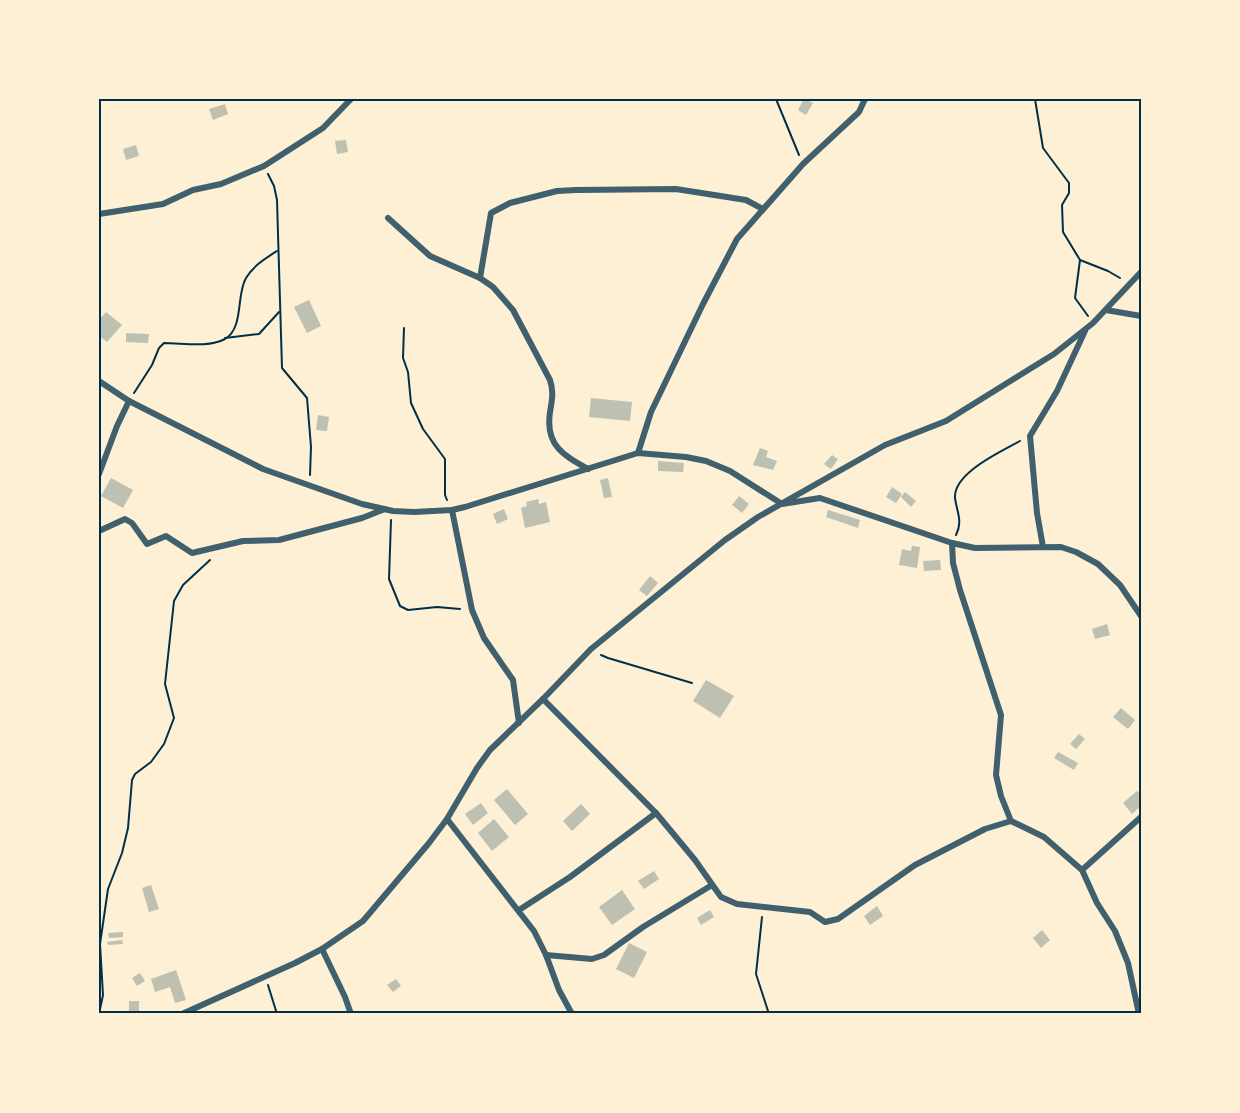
<svg xmlns="http://www.w3.org/2000/svg" width="1240" height="1113" viewBox="0 0 1240 1113" font-family="Inter,sans-serif">
	<rect width="100%" height="100%" fill="#fdf0d5"/>
	<!-- building -->
	<g fill="#bec0b2">
		<polygon points="804,99 813,103 806,115 798,110"/>
		<polygon points="225,104 228,114 213,120 209,109"/>
		<polygon points="346,140 348,152 337,154 335,141"/>
		<polygon points="136,145 139,156 126,160 123,149"/>
		<polygon points="309,300 321,326 307,333 294,307"/>
		<polygon points="106,312 122,325 107,342 99,336 99,320"/>
		<polygon points="126,333 149,334 148,343 126,342"/>
		<polygon points="591,398 632,402 630,421 589,417"/>
		<polygon points="318,415 329,417 327,431 316,430"/>
		<polygon points="760,448 768,451 766,457 777,461 773,470 753,465"/>
		<polygon points="832,455 838,459 831,469 824,464"/>
		<polygon points="658,461 684,463 683,472 658,471"/>
		<polygon points="111,478 133,490 123,508 101,496"/>
		<polygon points="608,478 612,497 604,498 600,480"/>
		<polygon points="892,487 902,494 896,503 886,497"/>
		<polygon points="905,492 916,501 911,507 901,497"/>
		<polygon points="739,496 749,504 742,513 732,505"/>
		<polygon points="538,499 539,504 546,502 550,522 525,528 521,508 527,506 526,502"/>
		<polygon points="504,509 508,519 497,524 493,514"/>
		<polygon points="828,510 860,520 858,528 826,517"/>
		<polygon points="912,546 920,547 917,568 899,565 902,549 911,551"/>
		<polygon points="940,560 941,570 924,571 923,561"/>
		<polygon points="650,576 658,583 647,596 639,590"/>
		<polygon points="1107,624 1110,635 1095,639 1092,629"/>
		<polygon points="706,680 734,696 720,718 693,701"/>
		<polygon points="1121,708 1135,720 1128,729 1113,717"/>
		<polygon points="1079,734 1085,739 1076,749 1070,744"/>
		<polygon points="1058,752 1078,763 1074,770 1054,758"/>
		<polygon points="507,789 528,814 515,825 494,800"/>
		<polygon points="1137,791 1141,795 1141,806 1132,814 1123,803"/>
		<polygon points="481,803 488,813 473,825 465,814"/>
		<polygon points="581,804 590,814 572,831 563,821"/>
		<polygon points="494,819 509,837 492,851 478,833"/>
		<polygon points="654,871 659,879 644,889 638,881"/>
		<polygon points="151,885 159,909 149,912 142,888"/>
		<polygon points="622,890 635,909 612,925 599,907"/>
		<polygon points="877,906 883,916 870,925 864,916"/>
		<polygon points="710,910 714,917 701,925 697,918"/>
		<polygon points="1042,930 1050,940 1041,948 1033,938"/>
		<polygon points="123,932 123,937 109,938 108,933"/>
		<polygon points="122,940 123,944 108,945 107,942"/>
		<polygon points="629,943 647,952 634,978 616,969"/>
		<polygon points="176,970 186,1000 175,1003 170,987 155,992 151,979"/>
		<polygon points="140,973 145,981 137,986 132,978"/>
		<polygon points="396,979 401,986 393,992 387,985"/>
		<rect x="129" y="1001" width="10" height="11"/>
	</g>
	<g fill="none" stroke-linecap="round" stroke-linejoin="round">
		<!-- path -->
		<g stroke="#003049" stroke-width="2">
			<polyline points="776,99 799,155"/>
			<polyline points="1035,99 1043,148 1069,183 1069,193 1062,205 1063,232 1080,260 1075,298 1088,316"/>
			<polyline points="268,174 274,186 277,200 282,368 307,398 311,447 310,475"/>
			<polyline points="1080,260 1108,271 1120,278"/>
			<polyline points="404,328 403,358 408,372 411,403 423,429 445,459 445,495 447,500"/>
			<polyline points="225,338 259,334 279,312"/>
			<path d="M 134,393 L 152,365 L 159,348 L 164,343 C 183,343 208,348 225,339 C 244,328 236,295 246,278 C 253,266 266,258 277,251"/>
			<polyline points="391,520 389,579 400,606 408,610 437,607 460,609"/>
			<path d="M 956,535 C 963,521 957,513 955,498 C 953,473 1002,451 1020,441"/>
			<polyline points="601,655 608,658 692,683"/>
			<polyline points="762,917 756,974 769,1014"/>
			<polyline points="268,985 277,1014"/>
			<polyline points="99,1014 103,995 100,944 108,889 122,853 128,828 132,780 135,774 151,762 164,744 174,718 165,684 174,601 183,585 210,560"/>
		</g>
		<!-- minor -->
		<g stroke="#3f606c" stroke-width="6">
			<polyline points="99,214 163,204 193,190 221,184 264,166 323,128 351,99"/>
			<path d="M 388,218 L 430,256 L 480,278 L 493,287 L 513,310 L 550,380 C 554,392 552,400 550,412 C 545,445 563,455 588,469"/>
			<polyline points="480,278 491,213 510,203 557,191 576,190 676,189 746,200 763,209"/>
			<polyline points="1106,310 1141,316"/>
			<polyline points="99,381 129,401 263,469 362,504 393,511 414,512 452,510 465,507 638,453 686,457 706,461 730,471 782,504 820,498 952,543 975,548 1061,547 1076,552 1098,564 1120,585 1141,616"/>
			<polyline points="638,453 651,412 703,304 737,239 803,164 859,112 865,99"/>
			<polyline points="99,474 117,426 129,401"/>
			<polyline points="452,510 472,610 484,638 513,680 519,723"/>
			<polyline points="99,531 125,519 132,523 147,544 166,536 192,553 243,541 279,540 362,518 385,509"/>
			<polyline points="952,543 953,563 960,590 1001,715 996,775 1001,796 1011,821 1044,837 1082,870 1097,903 1115,931 1128,963 1139,1014"/>
			<polyline points="1043,547 1037,513 1030,436 1057,391 1085,331"/>
			<polyline points="543,699 656,813 695,860 721,897 737,904 810,912 825,922 838,919 915,865 985,829 1011,821"/>
			<polyline points="447,819 534,931 546,955 559,990 572,1014"/>
			<polyline points="1082,870 1141,817"/>
			<polyline points="519,910 570,877 656,813"/>
			<polyline points="322,949 345,997 351,1014"/>
			<polyline points="546,955 592,959 604,955 643,927 712,885"/>
			<polyline points="182,1014 295,963 322,949 363,921 429,843 447,819 477,768 490,750 543,699 591,649 725,540 758,517 885,445 946,421 1054,354 1093,323 1141,272"/>
		</g>
	</g>
	<!-- border -->
	<rect width="1240" height="1113" fill="none" stroke="#fdf0d5" stroke-width="201"/>
	<rect x="100" y="100" width="1040" height="912" fill="none" stroke="#003049" stroke-width="2"/>
</svg>
